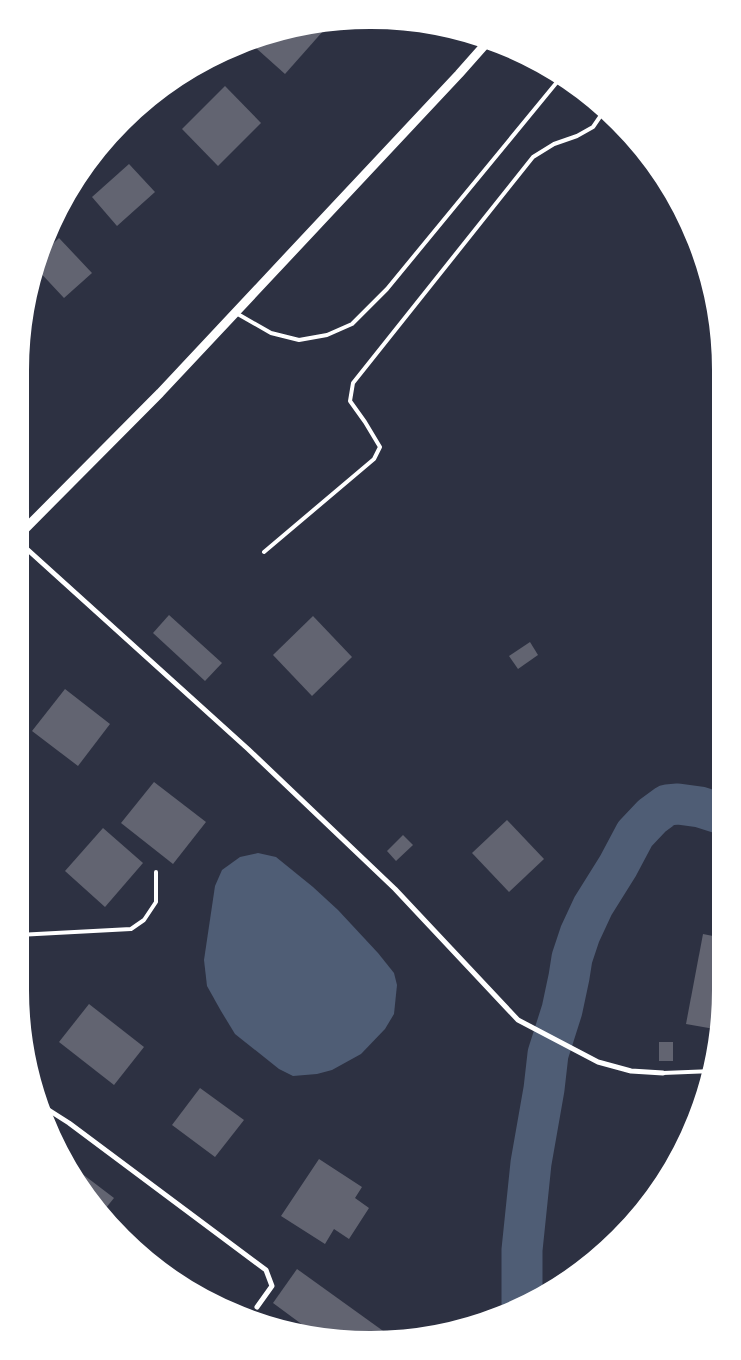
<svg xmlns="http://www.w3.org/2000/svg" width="741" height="1360" viewBox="0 0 741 1360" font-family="Merriweather,serif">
	<rect width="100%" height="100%" fill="#2d3142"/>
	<!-- water -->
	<polygon fill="#4f5d75" points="258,853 276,857 313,887 338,910 378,953 394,973 397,985 394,1014 385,1029 361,1054 332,1070 317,1074 293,1076 279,1069 235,1034 221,1011 207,986 204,960 215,886 222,870 240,857"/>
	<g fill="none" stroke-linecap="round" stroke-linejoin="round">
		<!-- river -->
		<polyline stroke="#4f5d75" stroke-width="41" points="522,1306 522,1250 531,1163 544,1089 548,1054 562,1010 569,977 572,958 580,934 593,906 618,866 635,834 652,816 667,805 678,804 700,807 722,814"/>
	</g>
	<!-- building -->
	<g fill="#626471">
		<polygon points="332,21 285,74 248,41 279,30"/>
		<polygon points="225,86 261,123 218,166 182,129"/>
		<polygon points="129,164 155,192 117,226 92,197"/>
		<polygon points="59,238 92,273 64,298 35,267 39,257"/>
		<polygon points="169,615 222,663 205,681 153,633"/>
		<polygon points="313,616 352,657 312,696 273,655"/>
		<polygon points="530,642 538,655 518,669 509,656"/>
		<polygon points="65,689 110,724 78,766 32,731"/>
		<polygon points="154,782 206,822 173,864 121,823"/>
		<polygon points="507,820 544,859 509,892 472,853"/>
		<polygon points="103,828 143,863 105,907 65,871"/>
		<polygon points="403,835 413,845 396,861 387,851"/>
		<polygon points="703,934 723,938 723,1012 720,1030 686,1024"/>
		<polygon points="89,1004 144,1047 114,1085 59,1042"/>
		<rect x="659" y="1042" width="14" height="19"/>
		<polygon points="200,1088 244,1120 215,1157 172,1125"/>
		<polygon points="319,1159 362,1187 355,1198 369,1208 349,1239 334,1229 325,1244 281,1216"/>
		<polygon points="68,1163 114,1198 101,1214 91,1205"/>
		<polygon points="297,1269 386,1333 381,1340 315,1334 273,1303"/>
	</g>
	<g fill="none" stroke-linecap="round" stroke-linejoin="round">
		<!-- service -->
		<g stroke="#fff" stroke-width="4">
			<polyline points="236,313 271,333 299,340 327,335 352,324 387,289 562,76"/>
			<polyline points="264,552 374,459 380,447 365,422 350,401 353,383 533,157 554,144 577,136 593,127 606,108"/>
			<polyline points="18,935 131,929 144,920 156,902 156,872"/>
			<polyline points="663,1073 713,1071"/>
		</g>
		<!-- minor -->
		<g stroke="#fff" stroke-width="5">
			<polyline points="18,541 248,749 395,889 518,1020 598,1062 631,1071 663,1073"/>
			<polyline points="36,1102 69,1123 266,1270 272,1286 257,1307"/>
		</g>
		<!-- tertiary -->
		<polyline stroke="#fff" stroke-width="9" points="18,536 160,393 459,74 490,39"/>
	</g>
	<!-- crop -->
	<path d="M0 0H741V1360H0ZM370 26H371A344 344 0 0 1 715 370V990A344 344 0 0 1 371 1334H370A344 344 0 0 1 26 990V370A344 344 0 0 1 370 26Z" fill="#fff" fill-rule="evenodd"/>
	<path fill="none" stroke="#fff" stroke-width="6" d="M370 26H371A344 344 0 0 1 715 370V990A344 344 0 0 1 371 1334H370A344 344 0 0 1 26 990V370A344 344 0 0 1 370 26Z"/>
</svg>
